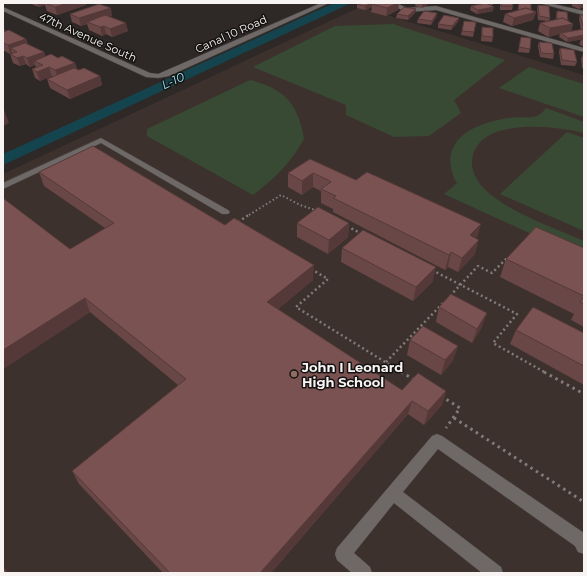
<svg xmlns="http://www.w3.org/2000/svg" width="587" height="576" viewBox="0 0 587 576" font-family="Montserrat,sans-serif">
	<rect width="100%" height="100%" fill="#2e2927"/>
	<!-- built -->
	<polygon fill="#3d312d" points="360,7 584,75 584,573 3,573 3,174"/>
	<!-- green -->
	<g fill="#384a34">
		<polygon points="393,24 505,60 454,100 461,113 429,136 394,137 346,115 346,105 253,67 335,26"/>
		<polygon points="529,67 584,84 584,117 499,88"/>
		<path d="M 250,80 C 285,89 298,104 304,139 C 290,164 275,178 253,195 L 147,136 L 147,129 Z"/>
		<path d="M 546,108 L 584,122 L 584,133 C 555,126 484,117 473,155 C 470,165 474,176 480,184 C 501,210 553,227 584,241 L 584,258 L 444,194 L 456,184 L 457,184 C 435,142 472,123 509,118 C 518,116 529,119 537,116 C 540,115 544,111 546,108 Z"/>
		<polygon points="567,132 584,138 584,231 500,194"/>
	</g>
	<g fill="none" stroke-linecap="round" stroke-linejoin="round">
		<!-- canal -->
		<polygon fill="#14454e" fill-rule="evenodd" points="334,3 349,3 347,5 3,165 3,154"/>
		<!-- service casing -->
		<g stroke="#484442" stroke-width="1">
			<g id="service">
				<polygon points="101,138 228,210 230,212 228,214 222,214 101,143 3,189 3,183"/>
				<polygon points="437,434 442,436 584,533 584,554 578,552 575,546 438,449 403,492 501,567 503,573 482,573 394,503 354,553 370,567 372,573 352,573 337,560 335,554 337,548 432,436"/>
			</g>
		</g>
		<!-- minor casing -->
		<g stroke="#484442" stroke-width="1">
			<g id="minor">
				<polygon points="321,3 329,3 169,76 158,78 146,77 3,11 3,7 5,8 150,73 158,74"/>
				<polygon points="388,3 396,3 407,8 436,6 584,48 584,52 436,10 406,12"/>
				<polygon points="539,3 549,3 584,11 584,15"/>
			</g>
		</g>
		<!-- path-far2 -->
		<polyline stroke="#807c7a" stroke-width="2" stroke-dasharray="1.5 2.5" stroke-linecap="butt" points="249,215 281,195 300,205 318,211"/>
		<!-- path-far1 -->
		<g stroke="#807c7a" stroke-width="2.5" stroke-dasharray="2 3" stroke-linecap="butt">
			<polyline points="238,222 250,214"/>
			<polyline points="347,226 362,234"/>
			<polyline points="311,269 328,279 296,307 403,373"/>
			<polyline points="432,270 517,314 493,343 546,373"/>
			<polyline points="450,296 478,266 492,273 508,257"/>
			<polyline points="386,362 445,301"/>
		</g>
		<!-- path -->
		<g stroke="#807c7a" stroke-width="3" stroke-dasharray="2.5 4" stroke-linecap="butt">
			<polyline points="401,372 415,380"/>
			<polyline points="544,372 584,394"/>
			<polyline points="441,396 460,408 446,428"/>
			<polyline points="454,418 584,502"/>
		</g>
		<!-- service -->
		<use href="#service" fill="#6e6866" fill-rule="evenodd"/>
		<!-- minor -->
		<use href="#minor" fill="#6e6866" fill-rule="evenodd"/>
	</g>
	<!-- wall -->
	<g fill="#694746">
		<polygon points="29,3 85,3 86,5 57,15 47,11 45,5 39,7"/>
		<polygon points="359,3 399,3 398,10 386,16 371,12 372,7 365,10 357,8 357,4"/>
		<polygon points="416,3 430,3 422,8 415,6"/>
		<polygon points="482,3 493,3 493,5 490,5 493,11 477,14 470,10 471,6 482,4"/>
		<polygon points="500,3 512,3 513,6 512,10 500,10"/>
		<polygon points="519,3 531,3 531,10 536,12 533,20 512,26 503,22 505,14 518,10"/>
		<polygon points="572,3 584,3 584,7 579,9 572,6"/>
		<polygon points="538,5 550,18 549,21 556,20 556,15 557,11 568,21 573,24 571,31 581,30 579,19 580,15 584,15 584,39 567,42 559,37 560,34 548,37 538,31 540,23 547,21 538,20 537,9"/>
		<polygon points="416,9 415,13 408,20 396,18 397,14"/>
		<polygon points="437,13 436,17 431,25 417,23 418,19"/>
		<polygon points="70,14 112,16 109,17 128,31 112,37 106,34 102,36 89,30 87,24 81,26 72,22"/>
		<polygon points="459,18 458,22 451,30 438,28 438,24"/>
		<polygon points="464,21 476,22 473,37 461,35"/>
		<polygon points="3,26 5,31 26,39 28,44 44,52 45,56 58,58 75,63 77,69 100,76 102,85 70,99 50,88 47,79 53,77 52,76 40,81 35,78 32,69 36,68 35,65 30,67 26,64 20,66 13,63 10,54 12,53 10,54 3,50"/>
		<polygon points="482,27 493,37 492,42 481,41"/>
		<polygon points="521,37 530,49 529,53 518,52"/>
		<polygon points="584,39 584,47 579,44 581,40"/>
		<polygon points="539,42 554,54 553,59 540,57 538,46"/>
		<polygon points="560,48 577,62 575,66 561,65 559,52"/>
		<polygon points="583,54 584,54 584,68 582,68 581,59"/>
		<polygon points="310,159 477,239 475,254 458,272 448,267 445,270 333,212 333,209 321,203 321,191 313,187 302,195 288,187 288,173"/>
		<polygon points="39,172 313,280 278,309 402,390 446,391 442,405 424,425 408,414 271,573 163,573 79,484 72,471 178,385 90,312 3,369 70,249 105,228 44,186"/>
		<polygon points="297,223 349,223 348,237 328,254 297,237"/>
		<polygon points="342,248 433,281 413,301 341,262"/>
		<polygon points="584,248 584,327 571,320 574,314 500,277 506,259"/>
		<polygon points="439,307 482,327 472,343 436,322"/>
		<polygon points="516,330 584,333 584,385 510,344"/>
		<polygon points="410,340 458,346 453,360 441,375 407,355"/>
	</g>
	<!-- shaded-wall -->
	<g fill="#553939">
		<polygon points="37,3 44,3 45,5 39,7"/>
		<polygon points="68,3 85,3 86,5 57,15 55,7"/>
		<polygon points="372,3 378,3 372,4 372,7 365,10 365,6"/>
		<polygon points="397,3 399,3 398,10 386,16 387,8"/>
		<polygon points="424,3 430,3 422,8 422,4"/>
		<polygon points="584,4 584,7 579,9 580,5"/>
		<polygon points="494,7 493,11 477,14 478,10"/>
		<polygon points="111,8 112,16 90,23 87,22 87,24 81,26 79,18"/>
		<polygon points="416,9 415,13 408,20 408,16"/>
		<polygon points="536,12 533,20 512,26 514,18"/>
		<polygon points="437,13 436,17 431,25 432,21"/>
		<polygon points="459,18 458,22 451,30 452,26"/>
		<polygon points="126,23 128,31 112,37 110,29"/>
		<polygon points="573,24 571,32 561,33 560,34 548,37 550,28"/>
		<polygon points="3,26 6,34 3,36"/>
		<polygon points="104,26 106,34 102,36 100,27"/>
		<polygon points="584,35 584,39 567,42 568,38"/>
		<polygon points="26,39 29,47 11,48 12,53 10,54 8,45"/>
		<polygon points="44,52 46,61 34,61 35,65 30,67 27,58"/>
		<polygon points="23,56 26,64 20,66 17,58"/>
		<polygon points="75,63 77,71 58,79 55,70"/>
		<polygon points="49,67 52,76 40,81 37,72"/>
		<polygon points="100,76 102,85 70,99 67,90"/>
		<polygon points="3,110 4,110 9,123 3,126"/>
		<polygon points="313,173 313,187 302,195 302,181"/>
		<polygon points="349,223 348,237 328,254 329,240"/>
		<polygon points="481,224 477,238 470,235"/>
		<polygon points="479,240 475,254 458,272 462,258"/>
		<polygon points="451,252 448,267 445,270 449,255"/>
		<polygon points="314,265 313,280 268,317 267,302"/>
		<polygon points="436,267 433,281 413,301 416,287"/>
		<polygon points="85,298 90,312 3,369 3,350"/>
		<polygon points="487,313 482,327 472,343 477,329"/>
		<polygon points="458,346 453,360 441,375 445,360"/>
		<polygon points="446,391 442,405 424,425 428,411"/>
		<polygon points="412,401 408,414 271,573 260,573"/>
		<polygon points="3,566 8,573 7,573 3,568"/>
	</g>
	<!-- building -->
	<g fill="#7a5251" stroke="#553939">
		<polygon points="45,3 68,3 55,7"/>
		<polygon points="359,3 372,3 365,6 357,4"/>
		<polygon points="373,3 397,3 387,8 372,4"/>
		<polygon points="486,3 494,7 478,10 471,6"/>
		<polygon points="501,3 512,3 513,6 501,6"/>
		<polygon points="519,3 531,3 531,10 526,8 518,10"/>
		<polygon points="576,3 584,3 584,4 580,5"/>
		<polygon points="99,4 111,8 79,18 70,14"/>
		<polygon points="538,5 549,6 550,18 539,16"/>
		<polygon points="404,7 416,9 408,16 397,14"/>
		<polygon points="526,8 536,12 514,18 505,14"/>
		<polygon points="424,11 437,13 432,21 418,19"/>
		<polygon points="557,11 567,12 568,21 563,18 557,19"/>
		<polygon points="105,15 126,23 110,29 104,26 100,27 87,22"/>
		<polygon points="444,15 459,18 452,26 438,24"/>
		<polygon points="580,15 584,15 584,27 583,26"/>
		<polygon points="563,18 573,24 550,28 540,23"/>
		<polygon points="464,21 476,22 474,32 462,31"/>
		<polygon points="482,27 493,28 493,37 482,36"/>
		<polygon points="584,29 584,35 568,38 561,33"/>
		<polygon points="9,30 26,39 8,45 3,43 3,32"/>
		<polygon points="521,37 531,38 530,49 519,47"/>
		<polygon points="539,42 552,43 554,54 541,53"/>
		<polygon points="25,43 44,52 27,58 23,56 17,58 10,54 17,52 11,48"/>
		<polygon points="560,48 574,50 577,62 562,60"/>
		<polygon points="51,54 58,58 62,56 75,63 55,70 49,67 37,72 32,69 43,65 34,61"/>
		<polygon points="583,54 584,54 584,64"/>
		<polygon points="74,68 79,70 84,68 100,76 67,90 47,79"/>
		<polygon points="93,146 225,225 234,218 314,265 267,302 402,390 418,373 446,391 428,411 412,401 260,573 170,573 72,471 186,379 85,298 3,350 3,198 70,249 114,223 39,172"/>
		<polygon points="310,159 356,180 367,172 481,224 470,235 479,240 462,258 451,252 449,255 333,198 336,196 321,189 331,182 328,180 313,173 302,181 288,173"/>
		<polygon points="318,207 349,223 329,240 297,223"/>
		<polygon points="536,227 584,248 584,304 580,302 584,296 506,259"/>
		<polygon points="363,230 436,267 416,287 342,248"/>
		<polygon points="451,294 487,313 477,329 439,307"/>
		<polygon points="533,307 584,333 584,366 516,330"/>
		<polygon points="423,326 458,346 445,360 410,340"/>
		<polygon points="3,568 7,573 3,573"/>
	</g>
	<!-- markers -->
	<circle fill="#8d6e63" stroke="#151312" stroke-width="1.5" cx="294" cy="374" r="4"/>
	<g text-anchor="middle" stroke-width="3" stroke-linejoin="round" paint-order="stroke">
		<!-- far-street labels -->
		<g font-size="11" fill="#f7f4f3" stroke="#151312">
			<text transform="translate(231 34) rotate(-24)" y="4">Canal 10 Road</text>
			<text transform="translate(88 37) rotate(24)" y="4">47th Avenue South</text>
		</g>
		<!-- far-water labels -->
		<g font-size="12" font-style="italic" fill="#94e5f7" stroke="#151312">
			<text transform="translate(173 81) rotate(-25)" y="4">L-10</text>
		</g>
		<!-- poi labels -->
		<g font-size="13" font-weight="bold" fill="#f7f4f3" stroke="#151312" text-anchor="start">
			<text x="302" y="372">John I Leonard<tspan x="302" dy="15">High School</tspan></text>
		</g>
	</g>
	<!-- border -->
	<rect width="587" height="576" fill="none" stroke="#f7f4f3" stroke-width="8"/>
</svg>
